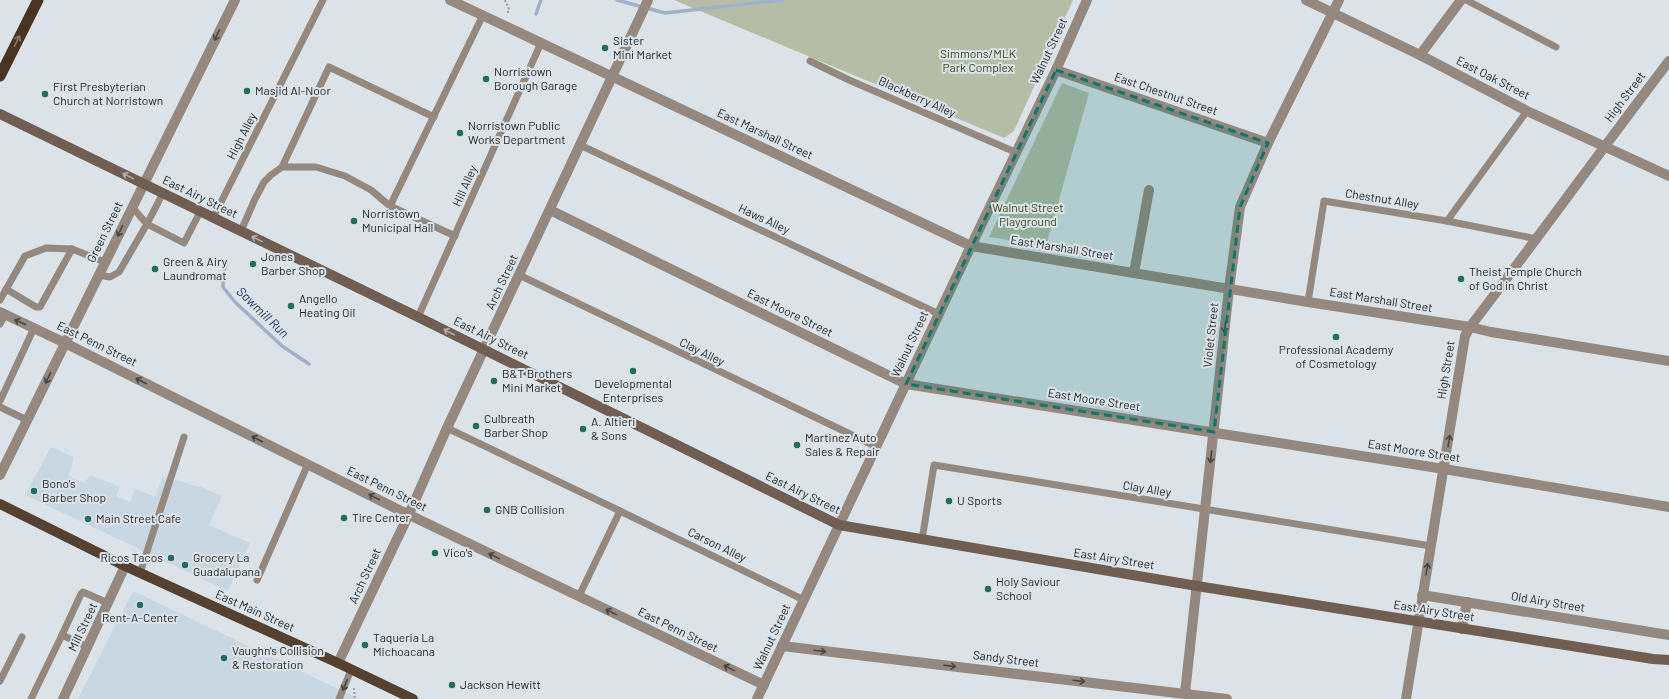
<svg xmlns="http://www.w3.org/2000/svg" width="1669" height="699" viewBox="0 0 1669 699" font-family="Barlow,sans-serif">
	<rect width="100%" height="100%" fill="#dbe3e9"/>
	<!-- built -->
	<g fill="#c9d7e2">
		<polygon points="51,447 74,457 68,476 85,483 90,475 120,487 116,496 130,502 135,489 155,497 163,477 201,487 222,496 209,525 250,543 228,591 25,495"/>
		<polygon points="133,591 355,697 354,699 78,699"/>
	</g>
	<!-- green -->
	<g fill="#b5bda7">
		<polygon points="674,0 1073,0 1014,131 1004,138"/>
		<polygon points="1062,83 1089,93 1046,246 989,237"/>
	</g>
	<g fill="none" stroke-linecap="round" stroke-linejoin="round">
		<!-- stream -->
		<g stroke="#a1afcb" stroke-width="3.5">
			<polyline points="617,0 665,13 783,0"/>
			<polyline points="536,14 541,0"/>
			<polyline points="226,263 223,276 223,287 235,302 282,346 309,364"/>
		</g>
		<!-- path -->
		<g stroke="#979da2" stroke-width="2" stroke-dasharray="2 2" stroke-linecap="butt">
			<polyline points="505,0 509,9 507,14"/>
			<polyline points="354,688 355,699"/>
		</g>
		<!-- service -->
		<g stroke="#94887f" stroke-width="7">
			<polyline points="1466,0 1556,47"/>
			<polyline points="810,61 849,80 1015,152"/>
			<polyline points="580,145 939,314"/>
			<polyline points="282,167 329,67 434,117"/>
			<polyline points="163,193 147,224 184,243 200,212"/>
			<polyline points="390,206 483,15"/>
			<polyline points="213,218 323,0"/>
			<polyline points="1447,221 1527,111"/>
			<polyline points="241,231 255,199 264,182 271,175 282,167 316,167 345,176 371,190 390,206 455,236"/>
			<polyline points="98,275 110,277 119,272 147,224 132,207"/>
			<polyline points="519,275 877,447"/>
			<polyline points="6,289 36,307 40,307 72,249"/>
			<polyline points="0,300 25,256 46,248 72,249 105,262"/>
			<polyline points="1308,302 1324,201 1447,221 1537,239"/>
			<polyline points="418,317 541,43"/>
			<polyline points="0,324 5,315"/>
			<polyline points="0,401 34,328"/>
			<polyline points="0,407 27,420"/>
			<polyline points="447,428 620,511"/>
			<polyline points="922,540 934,465 1431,546"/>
			<polyline points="140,573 184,437"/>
			<polyline points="257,580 308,464"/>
			<polyline points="579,596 620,511 804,600"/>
			<polyline points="62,635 81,594 83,592 108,603"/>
			<polyline points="0,681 22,637"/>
			<polyline points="31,699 62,635 88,647"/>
			<polyline points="339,699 351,670"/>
		</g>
		<!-- minor -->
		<g stroke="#94887f" stroke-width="10">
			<polyline points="1306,0 1420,55 1527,111 1669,176"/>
			<polyline points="1420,55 1461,0"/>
			<polyline points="1056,70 1268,143"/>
			<polyline points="611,76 971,246 1308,302 1470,327 1491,332 1669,361"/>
			<polyline points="550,210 906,384 1444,469 1669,507"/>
			<polyline points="1134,273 1149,190"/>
			<polyline points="0,312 65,343 397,509 764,685"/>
			<polyline points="0,475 235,0"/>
			<polyline points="1422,595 1669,635"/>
			<polyline points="1462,629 1467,602"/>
			<polyline points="782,646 1227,699"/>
			<polyline points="1185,693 1229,289 1240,207 1268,143 1339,0"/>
			<polyline points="63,699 125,566"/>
			<polyline points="757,699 971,246 1056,70 1087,0"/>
			<path d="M 1406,699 L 1465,336 L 1470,327 C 1537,239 1602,149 1669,61"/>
		</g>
		<!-- tertiary -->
		<g stroke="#94887f" stroke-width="10">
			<polyline points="450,0 611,76"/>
			<polyline points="338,663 409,514 447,428 648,0"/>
		</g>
		<!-- secondary -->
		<polyline stroke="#6f5e51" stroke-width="10" points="0,114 418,317 839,525 1197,586 1653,659 1669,660"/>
		<!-- primary -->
		<polyline stroke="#544131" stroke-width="10" points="0,504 125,566 338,663 413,699"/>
		<!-- trunk -->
		<polyline stroke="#493424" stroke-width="11" points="0,76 38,0"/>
	</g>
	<!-- one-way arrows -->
	<defs><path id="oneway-shaft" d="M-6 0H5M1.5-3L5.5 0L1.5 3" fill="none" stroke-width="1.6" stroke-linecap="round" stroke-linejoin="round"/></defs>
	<g stroke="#484644">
		<use href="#oneway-shaft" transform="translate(217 35) rotate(116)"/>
		<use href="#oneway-shaft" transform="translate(120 231) rotate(116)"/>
		<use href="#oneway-shaft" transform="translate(20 322) rotate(-156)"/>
		<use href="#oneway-shaft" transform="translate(1225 327) rotate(96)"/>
		<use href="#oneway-shaft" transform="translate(48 378) rotate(116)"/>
		<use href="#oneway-shaft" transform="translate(141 381) rotate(-153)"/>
		<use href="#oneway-shaft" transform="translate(257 439) rotate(-153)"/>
		<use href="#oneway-shaft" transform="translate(1449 441) rotate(-81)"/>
		<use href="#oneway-shaft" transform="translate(1211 457) rotate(96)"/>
		<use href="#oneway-shaft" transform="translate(374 497) rotate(-153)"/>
		<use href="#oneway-shaft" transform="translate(494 556) rotate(-154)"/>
		<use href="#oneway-shaft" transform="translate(1427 569) rotate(-80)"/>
		<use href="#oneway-shaft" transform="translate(611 612) rotate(-154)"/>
		<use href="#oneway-shaft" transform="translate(820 651) rotate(7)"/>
		<use href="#oneway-shaft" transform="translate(950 666) rotate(7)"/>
		<use href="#oneway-shaft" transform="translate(729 668) rotate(-154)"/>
		<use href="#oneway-shaft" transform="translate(1079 681) rotate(7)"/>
		<use href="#oneway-shaft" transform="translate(345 685) rotate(112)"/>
	</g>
	<use stroke="#837a73" href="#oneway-shaft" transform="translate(17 41) rotate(-64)"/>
	<g stroke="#b0aeac">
		<use href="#oneway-shaft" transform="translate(128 176) rotate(-154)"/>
		<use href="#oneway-shaft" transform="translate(257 239) rotate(-154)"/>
		<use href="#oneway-shaft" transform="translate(449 332) rotate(-153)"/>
	</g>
	<!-- marked area -->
	<path fill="#0f766e" fill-opacity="0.2" stroke="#0f766e" stroke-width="3" stroke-dasharray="8 5" stroke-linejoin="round" d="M 1056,70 L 1268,143 L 1240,207 L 1214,432 L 906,384 Z"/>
	<!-- markers -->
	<g fill="#236c64" stroke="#dbe3e9" stroke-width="1.5">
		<circle cx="605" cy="48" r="4"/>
		<circle cx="486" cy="79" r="4"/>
		<circle cx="247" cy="91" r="4"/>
		<circle cx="45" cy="94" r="4"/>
		<circle cx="460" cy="133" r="4"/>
		<circle cx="354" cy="221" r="4"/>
		<circle cx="253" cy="264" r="4"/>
		<circle cx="155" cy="269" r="4"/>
		<circle cx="1461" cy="279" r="4"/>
		<circle cx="291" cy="306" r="4"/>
		<circle cx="1336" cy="337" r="4"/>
		<circle cx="633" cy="371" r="4"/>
		<circle cx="494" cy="381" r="4"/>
		<circle cx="476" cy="426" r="4"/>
		<circle cx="583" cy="429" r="4"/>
		<circle cx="797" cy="445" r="4"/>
		<circle cx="34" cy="491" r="4"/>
		<circle cx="949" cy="501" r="4"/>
		<circle cx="487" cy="510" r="4"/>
		<circle cx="344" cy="518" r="4"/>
		<circle cx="88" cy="519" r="4"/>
		<circle cx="435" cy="553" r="4"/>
		<circle cx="171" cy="558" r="4"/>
		<circle cx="185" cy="565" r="4"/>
		<circle cx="988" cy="589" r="4"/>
		<circle cx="140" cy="605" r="4"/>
		<circle cx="365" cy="645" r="4"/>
		<circle cx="224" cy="658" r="4"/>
		<circle cx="452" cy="685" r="4"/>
	</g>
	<g text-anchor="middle" stroke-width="4" stroke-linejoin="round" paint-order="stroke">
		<!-- poi labels -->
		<g font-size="12" fill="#1f2224" stroke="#dbe3e9" text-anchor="start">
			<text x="613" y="45">Sister<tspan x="613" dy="14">Mini Market</tspan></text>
			<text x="494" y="76">Norristown<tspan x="494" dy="14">Borough Garage</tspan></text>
			<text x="53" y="91">First Presbyterian<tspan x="53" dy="14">Church at Norristown</tspan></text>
			<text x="255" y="95">Masjid Al-Noor</text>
			<text x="468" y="130">Norristown Public<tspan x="468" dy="14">Works Department</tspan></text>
			<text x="362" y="218">Norristown<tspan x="362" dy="14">Municipal Hall</tspan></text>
			<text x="261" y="261">Jones<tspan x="261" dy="14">Barber Shop</tspan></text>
			<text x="163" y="266">Green &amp; Airy<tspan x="163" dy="14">Laundromat</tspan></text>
			<text x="1469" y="276">Theist Temple Church<tspan x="1469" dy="14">of God in Christ</tspan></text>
			<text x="299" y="303">Angello<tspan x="299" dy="14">Heating Oil</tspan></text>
			<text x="1336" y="354" text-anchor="middle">Professional Academy<tspan x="1336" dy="14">of Cosmetology</tspan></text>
			<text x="502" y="378">B&amp;T Brothers<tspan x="502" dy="14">Mini Market</tspan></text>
			<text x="633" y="388" text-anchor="middle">Developmental<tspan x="633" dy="14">Enterprises</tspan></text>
			<text x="484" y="423">Culbreath<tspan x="484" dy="14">Barber Shop</tspan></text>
			<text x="591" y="426">A. Altieri<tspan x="591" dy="14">&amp; Sons</tspan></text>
			<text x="805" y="442">Martinez Auto<tspan x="805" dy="14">Sales &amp; Repair</tspan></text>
			<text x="42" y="488">Bono's<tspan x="42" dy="14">Barber Shop</tspan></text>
			<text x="957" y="505">U Sports</text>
			<text x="495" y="514">GNB Collision</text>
			<text x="352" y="522">Tire Center</text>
			<text x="96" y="523">Main Street Cafe</text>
			<text x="443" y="557">Vico's</text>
			<text x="163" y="562" text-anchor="end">Ricos Tacos</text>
			<text x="193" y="562">Grocery La<tspan x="193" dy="14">Guadalupana</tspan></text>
			<text x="996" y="586">Holy Saviour<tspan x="996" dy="14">School</tspan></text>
			<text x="140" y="622" text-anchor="middle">Rent-A-Center</text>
			<text x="373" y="642">Taqueria La<tspan x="373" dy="14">Michoacana</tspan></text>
			<text x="232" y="655">Vaughn's Collision<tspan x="232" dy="14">&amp; Restoration</tspan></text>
			<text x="460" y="689">Jackson Hewitt</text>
		</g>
		<!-- street labels -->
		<g font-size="12" fill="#1f2224" stroke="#dbe3e9">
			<text transform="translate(1049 51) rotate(-65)" y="4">Walnut Street</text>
			<text transform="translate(1493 78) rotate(27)" y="4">East Oak Street</text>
			<text transform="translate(1166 94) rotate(19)" y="4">East Chestnut Street</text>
			<text transform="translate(917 97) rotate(24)" y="4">Blackberry Alley</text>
			<text transform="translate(1625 97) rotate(-53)" y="4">High Street</text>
			<text transform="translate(765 134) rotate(25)" y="4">East Marshall Street</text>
			<text transform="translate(242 136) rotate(-63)" y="4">High Alley</text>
			<text transform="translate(465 186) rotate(-66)" y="4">Hill Alley</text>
			<text transform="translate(200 197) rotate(26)" y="4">East Airy Street</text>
			<text transform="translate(1382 199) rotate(9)" y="4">Chestnut Alley</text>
			<text transform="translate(764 219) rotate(25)" y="4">Haws Alley</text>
			<text transform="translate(105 232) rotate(-64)" y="4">Green Street</text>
			<text transform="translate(1062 248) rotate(9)" y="4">East Marshall Street</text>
			<text transform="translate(502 282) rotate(-65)" y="4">Arch Street</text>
			<text transform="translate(1381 300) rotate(9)" y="4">East Marshall Street</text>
			<text transform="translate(790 313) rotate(26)" y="4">East Moore Street</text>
			<text transform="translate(1211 335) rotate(-84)" y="4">Violet Street</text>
			<text transform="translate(491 338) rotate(26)" y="4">East Airy Street</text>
			<text transform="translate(97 344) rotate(26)" y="4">East Penn Street</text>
			<text transform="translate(910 344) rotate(-65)" y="4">Walnut Street</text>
			<text transform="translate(702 352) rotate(26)" y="4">Clay Alley</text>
			<text transform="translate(1446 370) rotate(-81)" y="4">High Street</text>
			<text transform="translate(1094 400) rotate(9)" y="4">East Moore Street</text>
			<text transform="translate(1414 451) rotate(9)" y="4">East Moore Street</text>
			<text transform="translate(387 489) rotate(26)" y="4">East Penn Street</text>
			<text transform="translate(1147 489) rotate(9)" y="4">Clay Alley</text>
			<text transform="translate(803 493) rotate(26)" y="4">East Airy Street</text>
			<text transform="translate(717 545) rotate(26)" y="4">Carson Alley</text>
			<text transform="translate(1114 559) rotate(9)" y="4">East Airy Street</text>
			<text transform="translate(365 576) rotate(-65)" y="4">Arch Street</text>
			<text transform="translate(1548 602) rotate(9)" y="4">Old Airy Street</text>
			<text transform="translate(255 611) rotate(24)" y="4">East Main Street</text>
			<text transform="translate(1434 611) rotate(9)" y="4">East Airy Street</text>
			<text transform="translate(83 627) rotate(-65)" y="4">Mill Street</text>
			<text transform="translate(678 630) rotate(26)" y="4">East Penn Street</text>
			<text transform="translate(772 637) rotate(-65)" y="4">Walnut Street</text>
			<text transform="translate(1006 659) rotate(7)" y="4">Sandy Street</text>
		</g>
		<!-- park labels -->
		<g font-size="12" fill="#3b4716" stroke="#dbe3e9">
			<text x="978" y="58">Simmons/MLK<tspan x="978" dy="14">Park Complex</tspan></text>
			<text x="1028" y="212">Walnut Street<tspan x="1028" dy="14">Playground</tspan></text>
		</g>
		<!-- water labels -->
		<g font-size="13" font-style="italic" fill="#24385f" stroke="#dbe3e9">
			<text transform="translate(263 312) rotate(44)" y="5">Sawmill Run</text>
		</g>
	</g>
</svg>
